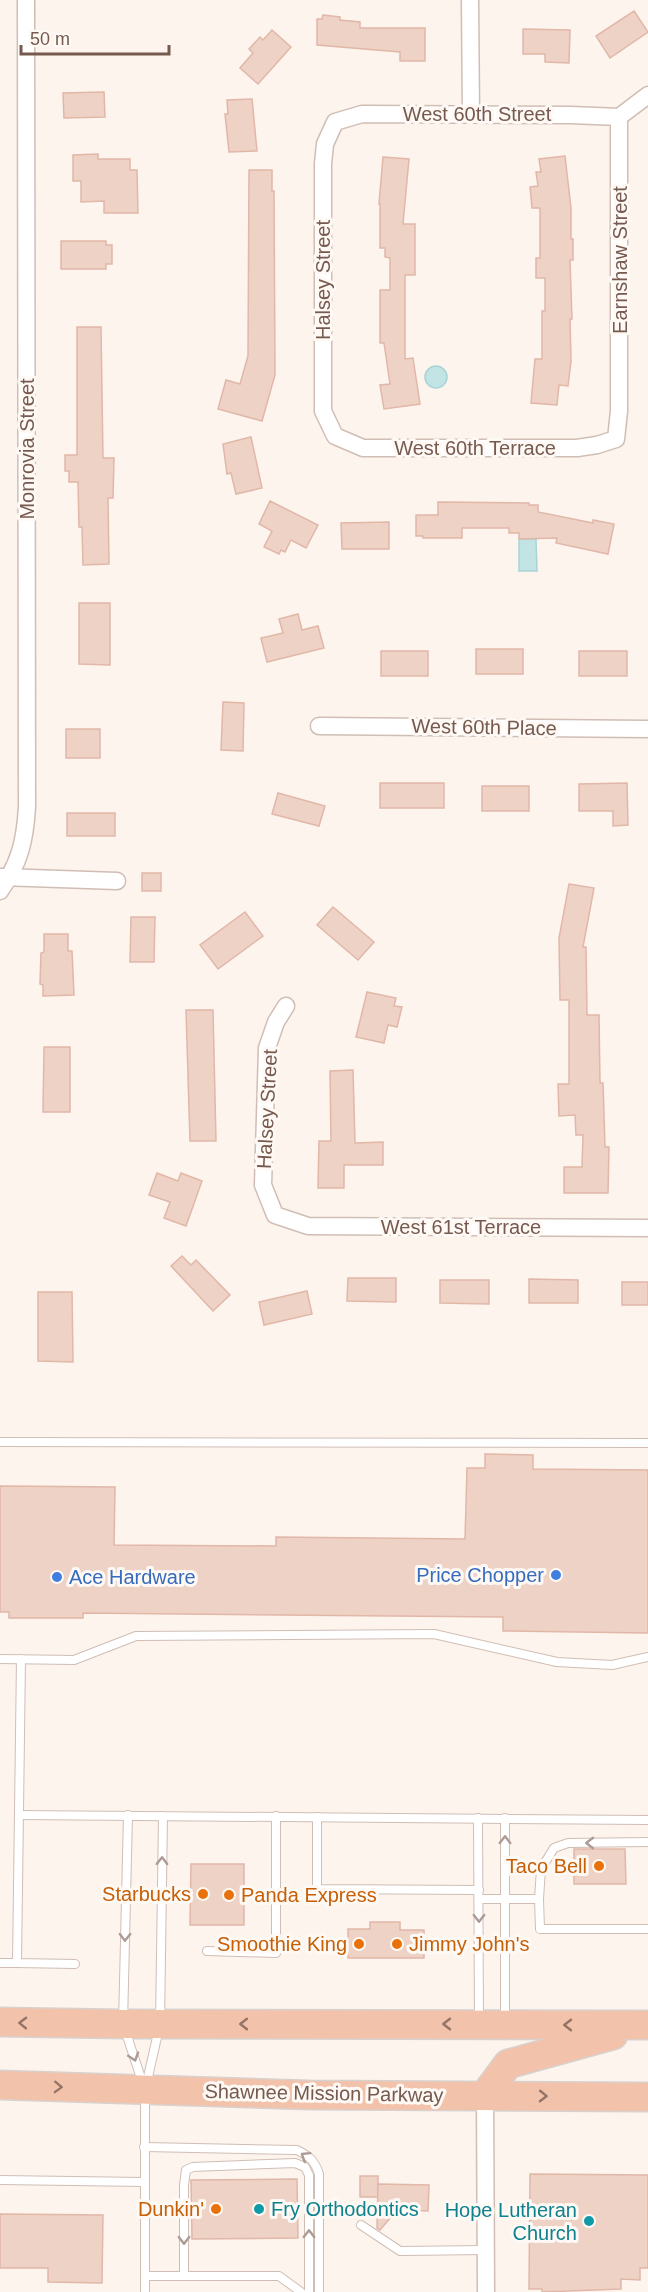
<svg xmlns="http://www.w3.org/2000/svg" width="648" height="2292" viewBox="0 0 648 2292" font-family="Helvetica,sans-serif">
	<rect width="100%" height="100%" fill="#fcf4ed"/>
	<!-- water -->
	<g fill="#c2e4e5" stroke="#a9d4d6" stroke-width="1.5">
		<circle cx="436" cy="377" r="11"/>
		<polygon points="519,539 536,539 537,571 519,571"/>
	</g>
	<!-- building -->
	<g fill="#efd2c6" stroke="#e1b7a8" stroke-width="1.5">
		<polygon points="634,11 648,32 610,58 596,36"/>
		<polygon points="323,15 340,17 340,20 360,22 360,28 425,28 425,61 400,61 400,52 317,45 317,19 322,19"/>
		<polygon points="523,29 570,30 569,63 545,62 545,54 523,54"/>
		<polygon points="272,30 291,47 258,84 240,68 253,53 249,49 260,37 263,40"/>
		<polygon points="104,92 105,117 64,118 63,93"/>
		<polygon points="252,99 257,151 229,152 225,114 228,114 227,100"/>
		<polygon points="98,154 98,159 130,159 130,170 137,170 138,213 104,213 104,201 81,202 81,181 73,181 73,155"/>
		<polygon points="565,156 571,208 571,239 573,239 573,260 570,260 572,319 570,319 571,361 568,386 559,385 557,405 531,403 535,359 542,359 542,311 545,311 545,278 536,278 536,258 540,258 540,208 532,208 530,187 538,186 536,172 541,172 539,159"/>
		<polygon points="383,157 409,159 403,224 415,224 415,275 405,275 405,359 413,358 420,404 384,409 380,385 390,384 384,343 380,343 380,290 390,290 390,258 385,257 385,248 380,248 380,204 379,204"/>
		<polygon points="249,170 272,170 272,191 274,191 275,375 262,421 218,409 226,380 240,384 248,356"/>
		<polygon points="61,241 106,241 106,245 112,245 112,264 106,264 106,269 61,269"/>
		<polygon points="77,327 101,327 103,458 114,458 113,498 108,498 109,564 83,565 82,527 79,527 78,482 69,482 69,471 65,471 65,455 77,455"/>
		<polygon points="251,437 262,488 236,494 231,473 227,474 223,444"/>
		<polygon points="270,501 318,525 306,548 291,540 285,552 281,550 279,554 264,547 272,531 259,524"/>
		<polygon points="438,502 529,503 529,505 538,505 538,512 593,523 593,520 614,524 608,554 556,543 557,538 519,539 519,533 509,533 509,528 462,528 462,538 423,538 423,536 416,536 416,515 438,515"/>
		<polygon points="389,522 389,549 342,549 341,523"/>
		<polygon points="79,603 110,603 110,665 79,664"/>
		<polygon points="298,614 302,630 318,626 324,648 267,662 261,638 283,633 279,619"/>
		<rect x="476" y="649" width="47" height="25"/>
		<rect x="381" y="651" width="47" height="25"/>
		<rect x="579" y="651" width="48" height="25"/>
		<polygon points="223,702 244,703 243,751 221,750"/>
		<rect x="66" y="729" width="34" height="29"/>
		<rect x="380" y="783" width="64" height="25"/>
		<polygon points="627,783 628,825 613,826 613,811 579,811 579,784"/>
		<rect x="482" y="786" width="47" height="25"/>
		<polygon points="278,793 325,806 319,826 272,814"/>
		<rect x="67" y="813" width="48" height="23"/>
		<rect x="142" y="873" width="19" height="18"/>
		<polygon points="569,884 594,888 583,947 586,947 587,1015 599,1015 600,1083 603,1083 605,1147 609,1147 608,1193 564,1193 564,1167 582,1167 583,1135 576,1135 575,1115 559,1116 558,1084 569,1084 569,1000 560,1000 559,938"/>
		<polygon points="333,907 374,942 358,960 317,925"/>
		<polygon points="245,912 263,936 218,969 200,945"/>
		<polygon points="131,917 155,917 154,962 130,962"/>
		<polygon points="44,934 68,934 68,951 72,951 74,995 43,996 43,985 40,984 41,953 44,952"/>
		<polygon points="367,992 396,998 394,1006 402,1007 397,1027 388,1025 384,1043 356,1037"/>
		<polygon points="186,1010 213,1010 216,1141 190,1141"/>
		<polygon points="44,1047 70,1047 70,1112 43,1112"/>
		<polygon points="353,1070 355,1143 383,1142 383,1165 344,1165 344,1188 318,1188 319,1141 331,1141 330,1071"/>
		<polygon points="157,1173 178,1181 181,1173 202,1181 186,1226 164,1218 170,1202 149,1195"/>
		<polygon points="182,1256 191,1265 196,1260 230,1295 213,1311 171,1266"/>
		<polygon points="348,1278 396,1278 396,1302 347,1301"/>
		<polygon points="529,1279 578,1280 578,1303 529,1303"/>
		<polygon points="440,1280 489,1280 489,1304 440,1303"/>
		<rect x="622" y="1282" width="26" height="23"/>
		<polygon points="307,1291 312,1314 264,1325 259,1302"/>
		<polygon points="38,1292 72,1292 73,1362 38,1361"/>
		<polygon points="485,1454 533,1455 533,1469 648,1470 648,1633 503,1631 503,1617 83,1613 83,1618 9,1618 9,1612 0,1612 0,1486 115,1487 114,1545 276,1546 276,1537 465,1539 467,1468 485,1468"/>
		<polygon points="574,1849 625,1849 626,1884 574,1884"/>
		<polygon points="191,1864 244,1864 244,1925 190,1925"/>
		<polygon points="370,1922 400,1922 400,1930 424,1930 424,1958 348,1958 348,1929 370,1929"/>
		<polygon points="530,2174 648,2175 648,2268 640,2268 640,2280 621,2279 621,2289 542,2292 542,2289 529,2289"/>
		<rect x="360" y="2176" width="18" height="21"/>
		<polygon points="297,2179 298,2238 192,2239 191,2180"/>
		<polygon points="378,2184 429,2185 428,2211 403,2210 403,2217 391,2217 380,2230 377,2228"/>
		<polygon points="0,2214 103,2215 102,2283 48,2282 48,2268 0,2268"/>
	</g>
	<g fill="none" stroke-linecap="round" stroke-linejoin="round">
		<!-- service casing -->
		<g stroke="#d0beb5" stroke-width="10">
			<g id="service">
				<polyline points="0,1442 648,1443"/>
				<polyline points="0,1659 74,1660 136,1636 434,1634 557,1662 612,1665 648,1657"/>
				<polyline points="21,1659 17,1963 75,1964"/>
				<polyline points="19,1815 648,1820"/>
				<polyline points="128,1815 123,2024 143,2084"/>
				<polyline points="317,1817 317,1889 479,1890"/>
				<polyline points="478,1818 479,2021"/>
				<polyline points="505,1818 505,2021"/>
				<polyline points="479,1899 539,1899 540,1929 648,1929"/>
				<polyline points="539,1899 541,1869 554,1848 568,1843 648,1842"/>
				<polyline points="207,1951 276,1953 276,1816"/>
				<polyline points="0,1963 17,1963"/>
				<path d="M 144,2147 L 297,2150 C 309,2156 315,2161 319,2174 L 319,2292"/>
				<polyline points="0,2180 144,2182"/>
				<polyline points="361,2225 400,2251 486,2250"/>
				<polyline points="145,2276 279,2276 301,2292"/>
				<polyline points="184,2276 184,2185 186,2170 193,2167 295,2163 305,2167 309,2175 309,2292"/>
				<polyline points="145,2292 145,2090 160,2024 163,1816"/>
			</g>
		</g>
		<!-- minor casing -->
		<g stroke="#d0beb5" stroke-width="19">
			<g id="minor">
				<polyline points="470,0 471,114"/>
				<polygon points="362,114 571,115 619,117 619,411 616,439 597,445 577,448 363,448 335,436 323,411 323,164 325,144 335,122"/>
				<polyline points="619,117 648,95"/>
				<polyline points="319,726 648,729"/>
				<polyline points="1,877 117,881"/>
				<path d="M 0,891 C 20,863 25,840 27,807 L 26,0"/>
				<polyline points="286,1006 276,1022 267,1048 263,1185 275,1215 308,1226 648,1228"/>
				<polyline points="485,2095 486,2292"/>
			</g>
		</g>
		<!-- trunk casing -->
		<g stroke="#d9d1ce" stroke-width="31">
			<g id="trunk">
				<polyline points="0,2022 123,2024 648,2025"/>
				<polyline points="0,2085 310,2095 648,2097"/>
				<polyline points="485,2095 508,2064 613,2035"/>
			</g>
		</g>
		<!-- service -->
		<use href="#service" stroke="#fff" stroke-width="8"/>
		<!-- minor -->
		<use href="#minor" stroke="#fff" stroke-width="16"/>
		<!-- trunk -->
		<use href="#trunk" stroke="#f2c2aa" stroke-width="28"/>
	</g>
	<!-- one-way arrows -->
	<defs><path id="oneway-chevron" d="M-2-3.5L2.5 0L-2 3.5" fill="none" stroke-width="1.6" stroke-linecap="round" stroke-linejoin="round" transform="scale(1.5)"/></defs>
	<g stroke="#ad9c96">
		<use href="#oneway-chevron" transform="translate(505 1840) rotate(-90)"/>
		<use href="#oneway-chevron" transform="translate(590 1843) rotate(180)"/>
		<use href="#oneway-chevron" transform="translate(162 1861) rotate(-89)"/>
		<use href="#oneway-chevron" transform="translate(479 1918) rotate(90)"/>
		<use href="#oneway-chevron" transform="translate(125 1937) rotate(91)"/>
		<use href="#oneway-chevron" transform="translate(134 2057) rotate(72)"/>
		<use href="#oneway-chevron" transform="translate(305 2156) rotate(-148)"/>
		<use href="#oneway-chevron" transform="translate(309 2234) rotate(-90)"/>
		<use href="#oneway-chevron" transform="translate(184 2240) rotate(90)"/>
	</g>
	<g stroke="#957466">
		<use href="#oneway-chevron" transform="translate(23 2023) rotate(-179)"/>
		<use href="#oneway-chevron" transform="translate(244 2024) rotate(180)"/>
		<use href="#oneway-chevron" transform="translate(447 2024) rotate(-180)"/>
		<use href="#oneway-chevron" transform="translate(568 2025) rotate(-180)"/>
		<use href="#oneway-chevron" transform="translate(58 2087) rotate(2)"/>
		<use href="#oneway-chevron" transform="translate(543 2096) rotate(1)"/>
	</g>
	<!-- markers -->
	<g fill="#3f7fe0" stroke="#fef9f4" stroke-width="2">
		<circle cx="556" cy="1575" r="6"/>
		<circle cx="57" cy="1577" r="6"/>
	</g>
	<g fill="#e8710a" stroke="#fef9f4" stroke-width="2">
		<circle cx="599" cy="1866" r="6"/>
		<circle cx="203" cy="1894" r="6"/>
		<circle cx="229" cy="1895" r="6"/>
		<circle cx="359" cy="1944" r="6"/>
		<circle cx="397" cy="1944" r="6"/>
		<circle cx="216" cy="2209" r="6"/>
	</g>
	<g fill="#0f9aa8" stroke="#fef9f4" stroke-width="2">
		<circle cx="259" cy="2209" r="6"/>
		<circle cx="589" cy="2221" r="6"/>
	</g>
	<g text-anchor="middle" stroke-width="6" stroke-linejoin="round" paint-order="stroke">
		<!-- street labels -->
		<g font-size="20" fill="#765a50" stroke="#fef9f4">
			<text x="477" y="121">West 60th Street</text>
			<text transform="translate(620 260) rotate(-90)" y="7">Earnshaw Street</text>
			<text transform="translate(323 280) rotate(-90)" y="7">Halsey Street</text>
			<text x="475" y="455">West 60th Terrace</text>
			<text transform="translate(27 449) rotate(-90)" y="7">Monrovia Street</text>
			<text transform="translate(484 727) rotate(1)" y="7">West 60th Place</text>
			<text transform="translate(267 1109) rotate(-87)" y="7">Halsey Street</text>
			<text x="461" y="1234">West 61st Terrace</text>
			<text transform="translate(324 2093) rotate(1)" y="7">Shawnee Mission Parkway</text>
		</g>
		<!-- shop labels -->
		<g font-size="20" fill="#366cbe" stroke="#fef9f4" text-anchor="end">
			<text x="544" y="1582">Price Chopper</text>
			<text x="69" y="1584" text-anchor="start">Ace Hardware</text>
		</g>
		<!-- food labels -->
		<g font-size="20" fill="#c56008" stroke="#fef9f4" text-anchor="end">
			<text x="587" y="1873">Taco Bell</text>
			<text x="191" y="1901">Starbucks</text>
			<text x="241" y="1902" text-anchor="start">Panda Express</text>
			<text x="347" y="1951">Smoothie King</text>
			<text x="409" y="1951" text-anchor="start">Jimmy John's</text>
			<text x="204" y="2216">Dunkin'</text>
		</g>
		<!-- culture labels -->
		<g font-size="20" fill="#0d838f" stroke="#fef9f4" text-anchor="start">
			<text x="271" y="2216">Fry Orthodontics</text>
			<text x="577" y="2217" text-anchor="end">Hope Lutheran<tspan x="577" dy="23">Church</tspan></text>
		</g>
	</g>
	<!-- scale -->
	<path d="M21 45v9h148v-9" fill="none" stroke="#765a50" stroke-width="3"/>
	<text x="30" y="45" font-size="18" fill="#765a50" stroke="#fef9f4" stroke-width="4.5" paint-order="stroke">50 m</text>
</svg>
